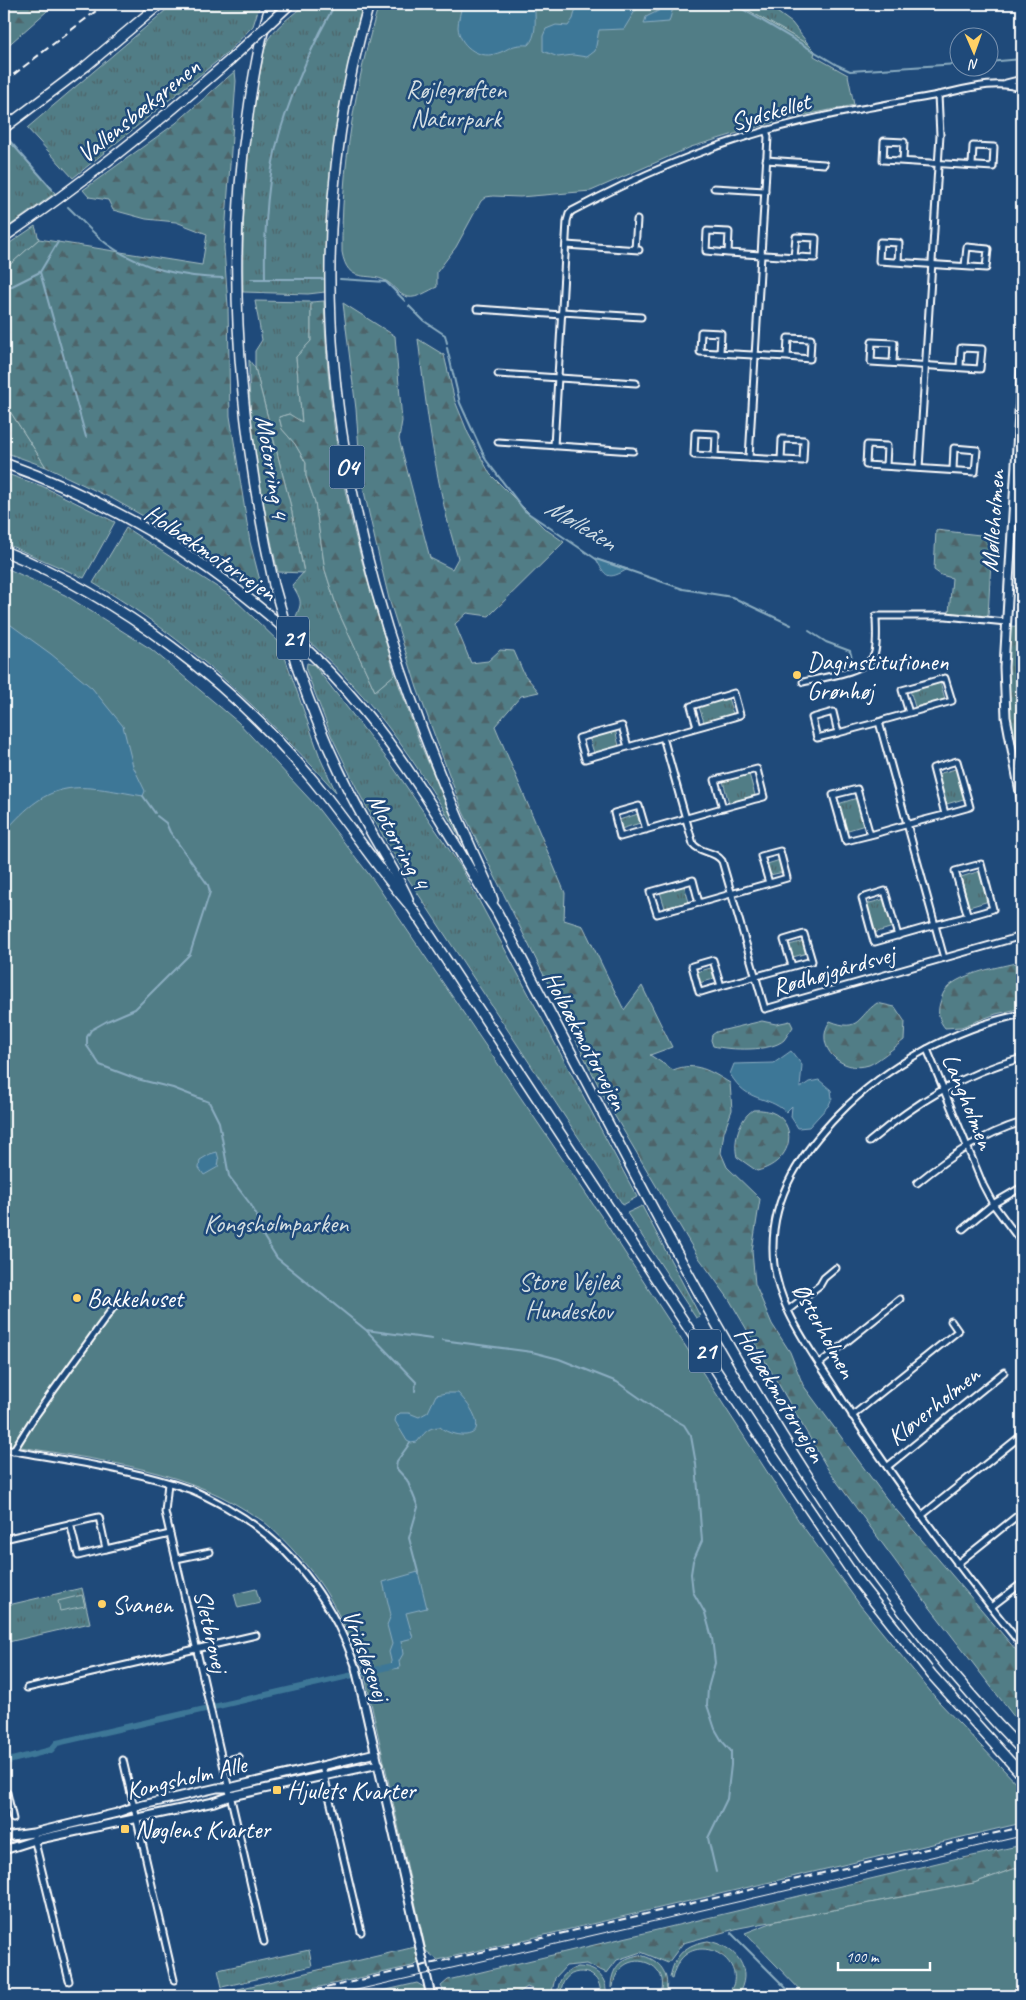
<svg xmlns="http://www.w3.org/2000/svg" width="1026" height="2000" viewBox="0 0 1026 2000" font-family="Caveat,sans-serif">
	<defs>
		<pattern id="grass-tufts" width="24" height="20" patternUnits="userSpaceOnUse" patternTransform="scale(1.25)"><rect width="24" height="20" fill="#517d86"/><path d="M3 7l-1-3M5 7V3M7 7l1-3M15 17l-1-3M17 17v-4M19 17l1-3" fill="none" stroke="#4e6469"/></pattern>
		<pattern id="forest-firs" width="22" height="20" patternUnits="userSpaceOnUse" patternTransform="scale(1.25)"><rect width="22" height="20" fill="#517d86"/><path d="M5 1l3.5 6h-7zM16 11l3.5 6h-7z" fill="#4e6469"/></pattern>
	</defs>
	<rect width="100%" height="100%" fill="#1f4a7a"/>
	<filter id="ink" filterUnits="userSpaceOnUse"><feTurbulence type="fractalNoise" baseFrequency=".02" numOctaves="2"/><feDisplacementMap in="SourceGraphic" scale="10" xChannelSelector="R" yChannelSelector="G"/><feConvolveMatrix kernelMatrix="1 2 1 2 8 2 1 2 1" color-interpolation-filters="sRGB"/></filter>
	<g filter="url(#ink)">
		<!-- grass -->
		<g fill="url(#grass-tufts)" stroke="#a8bec2">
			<polygon points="173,4 260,4 253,26 226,54 73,178 27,128"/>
			<path d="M 305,4 L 363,4 C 337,98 324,194 325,292 L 308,294 L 243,292 C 242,217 245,141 261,68 C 263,59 264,45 269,38 C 278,25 293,15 305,4 Z"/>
			<polygon points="737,4 766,4 792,23 809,45"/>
			<polygon points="6,137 55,193 4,230 4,139"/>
			<polygon points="35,226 39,239 4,270 4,247"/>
			<path d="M 255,301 L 311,302 L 311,341 L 296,357 L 302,423 L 289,414 L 279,417 L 282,429 L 295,444 L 306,463 L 306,476 L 315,502 L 325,570 L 338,611 L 375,691 L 395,674 L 420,743 L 463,843 C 437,796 407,750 374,709 C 349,679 321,652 293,626 C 299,604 306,606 292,585 L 304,572 L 290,503 L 255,368 L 255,351 L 262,340 Z"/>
			<polygon points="4,402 46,467 4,452"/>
			<polygon points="4,473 42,486 115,522 84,578 4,543"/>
			<path d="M 126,528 L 231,596 L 280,643 L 321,760 L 336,792 C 263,712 188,638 93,583 Z"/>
			<polygon points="1011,626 1022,627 1022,786 1008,709 1007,664"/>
			<polygon points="307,663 314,665 391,764 461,867 637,1197 623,1205 405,874 361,797 331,735 306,670"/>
			<polygon points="940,682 945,699 915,707 910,690"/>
			<polygon points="728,698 733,714 704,722 699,707"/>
			<polygon points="615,729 619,746 594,753 589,737"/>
			<polygon points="959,768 967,798 943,805 934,775"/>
			<polygon points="749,774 755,795 729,803 723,781"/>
			<polygon points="857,798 865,825 845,831 838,804"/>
			<polygon points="638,814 640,823 621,829 619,820"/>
			<polygon points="780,860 784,872 770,875 767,864"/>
			<polygon points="980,871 989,901 969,907 961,877"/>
			<polygon points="684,885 689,902 665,908 660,892"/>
			<polygon points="885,899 893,927 874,933 866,904"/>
			<polygon points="804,941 807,953 793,957 789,945"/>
			<polygon points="711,968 714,979 699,983 696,972"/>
			<polygon points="642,1206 700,1316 696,1318 627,1213"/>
			<polygon points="82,1588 90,1623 4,1643 4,1606"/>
			<polygon points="309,1950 312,1966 222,1987 218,1970"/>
		</g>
		<!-- forest -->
		<g fill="url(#forest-firs)" stroke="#a8bec2">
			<polygon points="4,4 55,4 4,49"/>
			<polygon points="235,71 236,81 224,248 228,306 230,416 250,542 264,596 213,559 152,521 113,499 46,467 4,402 4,270 39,239 202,265 207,234 176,222 146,219 113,210 108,200 89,197 83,190 176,123"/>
			<path d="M 324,301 C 326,372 334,444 350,513 C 362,568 380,621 395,674 L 375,691 L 338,611 L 325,570 L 315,502 L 306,476 L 306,463 L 295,444 L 282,429 L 279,417 L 289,414 L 302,422 L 296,357 L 311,341 L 311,302 Z"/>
			<path d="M 343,303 L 395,336 L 402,421 L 399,439 L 430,558 L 452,569 L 458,558 C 436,488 427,413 418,339 L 444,355 L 455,401 L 468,433 L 490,474 L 544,528 L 564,542 L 489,616 L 467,613 L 455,624 L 471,663 L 488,661 L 500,650 L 514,651 L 524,674 L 539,692 L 521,696 L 495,726 L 565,893 L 564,920 L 583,926 L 624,1010 L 642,986 L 672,1047 L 650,1055 L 673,1070 C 696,1061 710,1071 730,1083 L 732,1110 L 724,1132 L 721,1153 L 727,1167 L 760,1199 L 752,1251 L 755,1284 L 772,1324 L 790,1352 L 803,1385 L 886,1498 L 1022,1657 L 1022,1727 L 918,1592 L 829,1471 L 729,1299 L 697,1255 L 606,1101 L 463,812 L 417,688 L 389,599 L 375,540 L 361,478 L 356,409 Z"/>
			<path d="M 249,360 L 255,368 L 290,503 L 304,573 L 278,572 C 262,502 248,432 249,360 Z"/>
			<polygon points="936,530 989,536 992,541 988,617 949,613 952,578 941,575 934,570"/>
			<path d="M 1015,963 L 1022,965 L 1022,1008 L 996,1014 L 961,1027 L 945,1028 C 939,1021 937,1013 940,1003 C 941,1000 942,995 944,992 C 955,974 996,968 1015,963 Z"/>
			<path d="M 877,1003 L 895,1007 L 905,1022 L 904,1040 C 896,1046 877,1062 869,1065 C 841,1074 813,1046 830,1021 C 860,1033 857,1017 877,1003 Z"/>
			<path d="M 762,1021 L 776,1024 L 790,1021 L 793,1027 C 790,1031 787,1036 784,1040 C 771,1052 730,1050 713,1046 L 711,1040 L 712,1035 L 716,1032 Z"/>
			<path d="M 753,1110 C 798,1106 802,1160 757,1171 L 737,1157 C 733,1141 739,1119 753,1110 Z"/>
			<polygon points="1022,1845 1022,1866 974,1883 739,1928 683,1943 668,1963 641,1952 617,1960 607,1973 586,1964 566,1966 555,1978 551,1996 527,1987 514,1996 446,1996 441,1986 448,1980 958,1858 959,1859"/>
			<path d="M 708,1941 C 736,1946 755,1970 737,1996 L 726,1996 C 759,1962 685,1919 672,1979 L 670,1978 C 674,1955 686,1944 708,1941 Z"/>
			<polygon points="415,1947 419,1963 412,1966 280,1996 209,1996"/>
			<path d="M 639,1955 C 661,1959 671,1975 665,1996 L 660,1996 C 675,1960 618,1944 613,1987 L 611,1988 C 611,1969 620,1958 639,1955 Z"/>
			<path d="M 578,1967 C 596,1967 608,1978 606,1996 L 600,1996 C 605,1966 559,1962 561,1996 L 558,1996 C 557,1981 563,1972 578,1967 Z"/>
			<polygon points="417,1983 424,1987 426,1996 360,1996"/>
		</g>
		<!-- park -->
		<g fill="#517d86" stroke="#a8bec2">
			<path d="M 379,4 L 737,4 L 809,45 L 815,51 L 814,56 L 848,75 L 854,105 L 781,120 L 691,147 L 591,191 L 520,197 L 493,196 L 486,197 L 481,201 L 456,247 L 437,272 L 437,287 C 429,290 417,299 408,297 C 398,295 394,285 386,281 C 368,271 348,286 342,252 C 341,169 355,83 379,4 Z"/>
			<path d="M 4,567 L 65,595 L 151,649 L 238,722 L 316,806 L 374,881 L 601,1216 L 799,1521 L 860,1605 L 939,1702 L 1022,1789 L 1022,1823 L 438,1960 L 426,1951 L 363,1667 C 351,1641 340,1614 324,1589 C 310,1568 288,1543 269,1526 C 263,1520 254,1516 247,1511 C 177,1466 85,1459 4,1444 Z"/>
			<polygon points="256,1589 260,1603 238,1608 234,1594"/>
			<polygon points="82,1595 85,1606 60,1611 58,1601"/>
			<polygon points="1022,1866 1022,1996 806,1996 745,1933 776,1921 974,1883"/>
		</g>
		<!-- water -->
		<g fill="#3e7797" stroke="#8badc1">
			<path d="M 462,4 L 541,4 L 535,9 C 535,20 537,37 528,45 C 509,44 510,50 495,54 C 478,59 459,45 458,27 C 458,20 461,11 462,4 Z"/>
			<polygon points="577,4 645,4 635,11 624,29 599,30 595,51 587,57 573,55 558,57 543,51 543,36 546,29 556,25 568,26 573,19"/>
			<polygon points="661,4 672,4 673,8 669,22 644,24 646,17 660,10"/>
			<path d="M 596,559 L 628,569 C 607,581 606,577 596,559 Z"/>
			<path d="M 4,620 L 51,654 L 92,688 L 123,726 L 133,766 L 145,791 L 143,796 C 76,784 51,777 4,833 Z"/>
			<path d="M 791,1051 L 802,1065 L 800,1088 L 809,1082 L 819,1080 L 831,1090 L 832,1098 L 829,1105 L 809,1127 L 798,1128 L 791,1117 L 792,1106 L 786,1112 C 766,1094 748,1104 730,1074 L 734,1064 L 774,1063 Z"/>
			<polygon points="217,1152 219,1160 218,1167 204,1175 199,1168 200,1160 210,1154"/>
			<path d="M 446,1393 L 458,1393 C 465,1401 473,1409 476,1420 C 482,1442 449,1436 440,1427 C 427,1427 424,1434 417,1442 L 411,1443 L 407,1441 L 395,1421 L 396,1417 L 400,1413 L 409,1413 L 419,1417 L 428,1412 L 436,1395 Z"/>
			<polygon points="418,1572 427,1608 406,1613 413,1638 401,1641 403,1654 399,1661 400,1668 393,1669 389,1652 392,1644 387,1625 391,1615 383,1582"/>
		</g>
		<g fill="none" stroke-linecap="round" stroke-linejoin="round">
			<!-- stream -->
			<g stroke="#8badc1" stroke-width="2">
				<polyline points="734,4 837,65 850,71 958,64"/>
				<polyline points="988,62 1022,59"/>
				<polyline points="8,139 52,189"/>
				<path d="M 68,207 C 81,219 93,234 107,244 C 142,269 181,277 223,278"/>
				<polyline points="58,242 40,272 86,437"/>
				<polyline points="251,279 323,279"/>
				<path d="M 265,279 C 264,225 267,167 285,116 C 298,77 315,40 335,4"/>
				<polyline points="340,279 386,282 405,301"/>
				<polyline points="4,290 40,272"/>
				<polyline points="409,306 424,321 445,335 447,343"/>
				<polyline points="447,348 460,403 486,460 525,511 596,559 683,589 732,597 791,625"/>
				<polyline points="809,631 826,642 850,651 853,662"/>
				<polyline points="143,796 155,813"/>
				<polyline points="157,816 166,823 170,832 208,885 210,892 190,954 135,1009 107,1021 91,1030 87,1037 87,1046 100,1065 137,1079 173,1088 209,1102 219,1122 229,1176 251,1205 261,1224 262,1234 277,1258 366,1330 432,1339"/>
				<polyline points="367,1331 416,1382 415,1391"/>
				<polyline points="442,1340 532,1352 559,1359 617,1382 654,1408 684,1425 691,1436 696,1464 702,1541 693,1561 691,1574 693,1592 705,1613 712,1638 715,1663 708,1688 707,1705 715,1729 722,1741 731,1751 731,1765 727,1799 708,1838 716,1872"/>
				<polyline points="410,1443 397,1461 396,1468 407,1480 418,1507 409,1538 418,1572"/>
				<polyline points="731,1933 794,1996"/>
			</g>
			<!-- canal -->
			<polyline stroke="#3e7797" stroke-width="6" points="4,1762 51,1750 57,1743 392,1666"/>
			<!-- street casing -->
			<g stroke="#fff" stroke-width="9">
				<g id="street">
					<polyline points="1006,83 1022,79"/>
					<polyline points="766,160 824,164"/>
					<polyline points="903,161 904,142 884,141 883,160 993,167 994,147 973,146 972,165"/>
					<polyline points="714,188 765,191"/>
					<polyline points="566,245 639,250"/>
					<polyline points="635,249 637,220"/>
					<polyline points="728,253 706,251 707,231 729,232 728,253 815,258 816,238 796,237 794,257"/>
					<polyline points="898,262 899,243 880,242 879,261 986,268 988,249 967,247 965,266"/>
					<polyline points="477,309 562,315"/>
					<polyline points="562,312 641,317"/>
					<polyline points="720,353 721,333 701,332 700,352 787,357 788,338 811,339 810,359 787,357"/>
					<polyline points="893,363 894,343 872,342 871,362 980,369 982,349 961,348 960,367"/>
					<polyline points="498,374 636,383"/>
					<polyline points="498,442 633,451"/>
					<path d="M 554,446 L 567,221 L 569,214 L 572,211 C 634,178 698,150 765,131 C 820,115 877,106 933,96 C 959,91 997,78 1022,89"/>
					<polyline points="715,456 716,434 695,433 694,455 803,461 804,440 782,439 781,460"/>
					<polyline points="749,458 768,137 766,130"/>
					<polyline points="886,466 887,446 867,445 866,465 975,472 977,450 954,448 953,470"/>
					<polyline points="919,468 940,135 938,95"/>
					<path d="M 803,682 C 820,678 867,672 874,655 C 878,646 876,626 876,616 L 946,616 L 1006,622"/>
					<polyline points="879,722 944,958"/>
					<polyline points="838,733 817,738 812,718 833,712 838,733 879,722 884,720 952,701 945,678 902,690 909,713"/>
					<path d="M 663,737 L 693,844 C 701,854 714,850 722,861 L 765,1009 L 1022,936"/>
					<polyline points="628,747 622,726 579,738 585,759 734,717 740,715 734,693 691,706 697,727"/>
					<path d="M 646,830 L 639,806 L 614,813 L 620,837 L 652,828 L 715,810 C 731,806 748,801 764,797 L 757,769 L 715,780 L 723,808"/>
					<path d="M 870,835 L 857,789 L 833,795 L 846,841 L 874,834 C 897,827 920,821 944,815 L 945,814 L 970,807 L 957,761 L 933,768 L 945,814"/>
					<path d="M 699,903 L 693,880 L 650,892 L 657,914 C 671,910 685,907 699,903 L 787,878 L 780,851 L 761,856 L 769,883"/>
					<path d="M 898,936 L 885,891 L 862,898 L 874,942 L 875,942 L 935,925 C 954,920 974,915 993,909 L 981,864 L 955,871 L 968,917"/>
					<path d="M 721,986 L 713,960 L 692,966 L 699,992 L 701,992 C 738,981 775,971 812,961 L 804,934 L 784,940 L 792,966"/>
					<path d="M 1022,1014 C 955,1028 887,1065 839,1114 C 802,1152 772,1195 773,1250 C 773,1303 811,1350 838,1393 C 894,1481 957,1565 1022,1646"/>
					<polyline points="927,1049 983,1185 993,1204 1022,1243"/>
					<path d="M 869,1142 C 915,1103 963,1073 1022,1058"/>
					<path d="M 917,1183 C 949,1157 982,1134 1022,1122"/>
					<polyline points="963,1229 993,1204 1022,1187"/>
					<polyline points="788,1310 820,1285 824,1278 836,1268"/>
					<polyline points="819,1364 900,1299"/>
					<polyline points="852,1416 958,1331 951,1321"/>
					<path d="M 4,1449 C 67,1461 132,1469 192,1490 C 204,1495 215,1501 226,1507 C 290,1543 332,1600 356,1668"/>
					<polyline points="13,1451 35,1416 115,1305"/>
					<polyline points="887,1467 1004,1372"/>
					<polyline points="168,1483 165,1512 264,1942"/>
					<polyline points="921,1516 1022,1435"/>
					<polyline points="70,1523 78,1556 106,1549"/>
					<polyline points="4,1539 99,1517 106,1549 170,1534"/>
					<polyline points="176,1559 210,1552"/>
					<polyline points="957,1564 1022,1512"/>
					<polyline points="991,1607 1022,1583"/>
					<polyline points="27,1688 256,1635"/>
					<polyline points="123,1760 174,1980"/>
					<polyline points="223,1761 239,1757"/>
					<polyline points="322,1766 361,1932"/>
					<polyline points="4,1794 7,1793 13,1819"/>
					<polyline points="34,1838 69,1981"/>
				</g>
			</g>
			<!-- secondary casing -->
			<g stroke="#fff" stroke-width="11">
				<g id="secondary">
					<polyline points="1022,362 1004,667 1006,717 1022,803"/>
					<polyline points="356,1668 431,1996"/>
					<polyline points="4,1837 33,1833 117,1813 134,1807 217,1788 229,1788 376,1753"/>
					<polyline points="4,1850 35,1840 214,1802 231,1796 379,1764"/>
				</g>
			</g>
			<!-- highway casing -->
			<g stroke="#fff" stroke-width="12">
				<g id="highway">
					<path d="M 271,4 C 259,40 253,77 248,115 C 224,272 240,431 274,585"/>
					<path d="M 369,4 C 278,311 357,602 487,883 L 493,900"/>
					<polyline points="4,128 86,66 160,4"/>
					<path d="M 4,237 C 83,183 158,123 230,60"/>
					<path d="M 4,463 C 147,514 282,606 376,726 C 405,763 430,802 454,842 C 468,865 480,888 496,910 C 543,1000 590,1090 638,1180 C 745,1383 861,1585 1022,1750"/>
					<path d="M 4,551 C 122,599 230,682 312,779 C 347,821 376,867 412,908 L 752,1425 L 857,1580 L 932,1675 L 1022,1775"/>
					<path d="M 298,670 C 316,722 338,773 365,821 C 379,848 396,872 408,899"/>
				</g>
			</g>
			<!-- street -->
			<use href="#street" stroke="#1f4a7a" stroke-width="5"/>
			<!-- secondary -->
			<use href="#secondary" stroke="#1f4a7a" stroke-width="7"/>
			<!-- highway -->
			<use href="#highway" stroke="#1f4a7a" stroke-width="9"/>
			<!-- tram -->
			<polyline stroke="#fff" stroke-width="1" points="331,1996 1022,1836"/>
			<!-- rail -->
			<g stroke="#fff" stroke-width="2" stroke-dasharray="8 4" stroke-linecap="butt">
				<polyline points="4,82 105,4"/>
				<polyline points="291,1996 1022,1827"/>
			</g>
			<!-- highway-bridge casing -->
			<g stroke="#fff" stroke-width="12" stroke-linecap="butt">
				<g id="highway-bridge">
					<polyline points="230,60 289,5"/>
					<polyline points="274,585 298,670"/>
				</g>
			</g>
			<!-- highway-bridge -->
			<use href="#highway-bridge" stroke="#1f4a7a" stroke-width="9"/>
		</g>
	</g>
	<!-- markers -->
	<g fill="#ffd166" stroke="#1f4a7a" stroke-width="2">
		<circle cx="797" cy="675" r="5"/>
		<circle cx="77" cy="1298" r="5"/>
		<circle cx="102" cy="1604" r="5"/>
		<rect x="272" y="1785" width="10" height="10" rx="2.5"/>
		<rect x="120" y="1824" width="10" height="10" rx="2.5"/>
	</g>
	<g text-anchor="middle" stroke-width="5" stroke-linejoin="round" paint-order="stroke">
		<!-- shield labels -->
		<g fill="#1f4a7a" stroke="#bcc9d7" stroke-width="1">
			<rect x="329.5" y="445.5" width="35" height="43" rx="4"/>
			<rect x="277" y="616.5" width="32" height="43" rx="4"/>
			<rect x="689" y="1329.5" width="32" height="43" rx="4"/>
		</g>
		<g font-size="24" font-weight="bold" fill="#fff">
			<text x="347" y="475">O4</text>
			<text x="293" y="646">21</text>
			<text x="705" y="1359">21</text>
		</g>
		<!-- park labels -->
		<g font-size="25" fill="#d4dee1" stroke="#1f4a7a">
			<text x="456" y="98">Røjlegrøften<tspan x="456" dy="29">Naturpark</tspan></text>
			<text x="276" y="1232">Kongsholmparken</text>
			<text x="569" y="1290">Store Vejleå<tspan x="569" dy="29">Hundeskov</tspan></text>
		</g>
		<!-- street labels -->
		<g font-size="25" fill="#fff" stroke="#1f4a7a">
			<text transform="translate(138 110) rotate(-39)" y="9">Vallensbækgrenen</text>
			<text transform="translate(770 111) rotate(-16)" y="9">Sydskellet</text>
			<text transform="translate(273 467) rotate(81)" y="9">Motorring 4</text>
			<text transform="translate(992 521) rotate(-86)" y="9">Mølleholmen</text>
			<text transform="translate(211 552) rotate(34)" y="9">Holbækmotorvejen</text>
			<text transform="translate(399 841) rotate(62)" y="9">Motorring 4</text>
			<text transform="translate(833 970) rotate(-16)" y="9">Rødhøjgårdsvej</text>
			<text transform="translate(586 1040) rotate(62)" y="9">Holbækmotorvejen</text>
			<text transform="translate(969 1101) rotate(68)" y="9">Langholmen</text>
			<text transform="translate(825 1330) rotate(61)" y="9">Østerholmen</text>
			<text transform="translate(781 1394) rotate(59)" y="9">Holbækmotorvejen</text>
			<text transform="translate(933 1405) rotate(-39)" y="9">Kløverholmen</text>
			<text transform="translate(212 1631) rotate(77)" y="9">Sletbrovej</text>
			<text transform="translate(367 1655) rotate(70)" y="9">Vridsløsevej</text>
			<text transform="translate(186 1777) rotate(-13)" y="9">Kongsholm Alle</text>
		</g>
		<!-- poi labels -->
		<g font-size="25" fill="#fff" stroke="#1f4a7a" text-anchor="start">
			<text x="807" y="670">Daginstitutionen<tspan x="807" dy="29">Grønhøj</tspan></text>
			<text x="87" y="1307">Bakkehuset</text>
			<text x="112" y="1613">Svanen</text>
			<text x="287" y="1799">Hjulets Kvarter</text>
			<text x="135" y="1838">Nøglens Kvarter</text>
		</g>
		<!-- water labels -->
		<g font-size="26" font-style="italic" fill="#cfdde5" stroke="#1f4a7a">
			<text transform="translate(581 524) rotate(31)" y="9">Mølleåen</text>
		</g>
	</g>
	<!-- margin -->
	<rect width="1026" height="2000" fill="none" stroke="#1f4a7a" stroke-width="20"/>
	<rect x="10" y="10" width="1006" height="1980" fill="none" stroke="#fff" stroke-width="2" filter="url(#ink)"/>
	<!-- north arrow -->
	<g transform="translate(974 52) rotate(178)"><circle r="24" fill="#1f4a7a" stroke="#7992af"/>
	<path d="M0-4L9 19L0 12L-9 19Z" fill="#ffd166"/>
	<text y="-8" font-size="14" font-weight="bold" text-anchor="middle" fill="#ffffff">N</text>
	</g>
	<!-- scale -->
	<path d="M838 1962v8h92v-8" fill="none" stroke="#ffffff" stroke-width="2.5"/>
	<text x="846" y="1962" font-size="15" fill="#ffffff" stroke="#1f4a7a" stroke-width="4" paint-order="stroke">100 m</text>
</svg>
